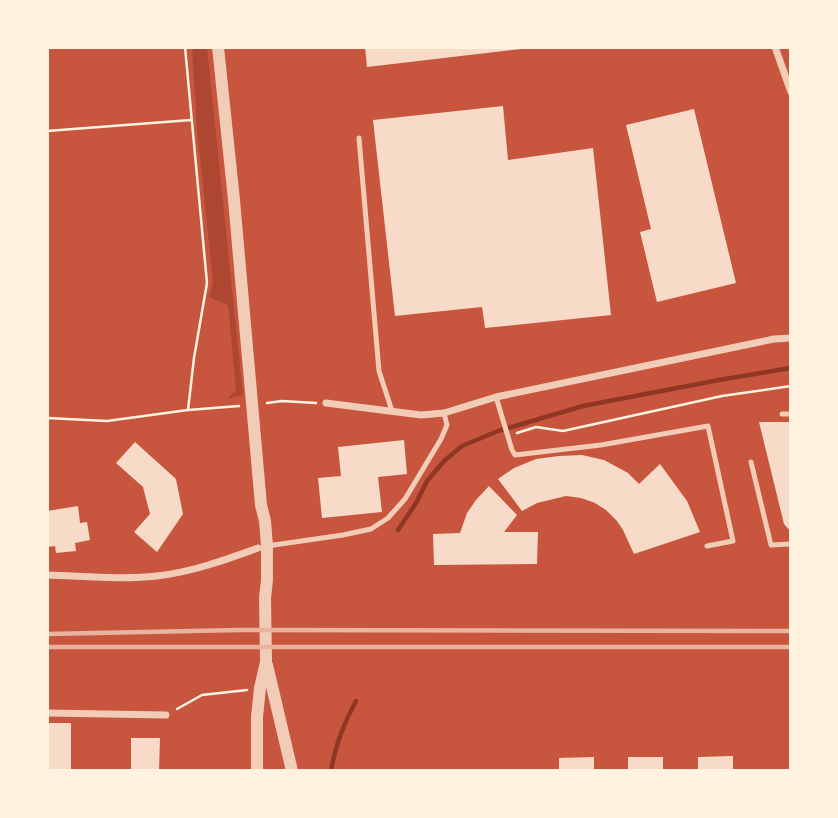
<svg xmlns="http://www.w3.org/2000/svg" width="838" height="818" viewBox="0 0 838 818" font-family="'Alegreya Sans',sans-serif">
	<rect width="100%" height="100%" fill="#c8553d"/>
	<!-- green -->
	<polygon fill="#ae4732" points="192,47 207,47 243,395 227,399 236,390 228,305 209,297 213,282 197,128"/>
	<g fill="none" stroke-linecap="round" stroke-linejoin="round">
		<!-- stream -->
		<g stroke="#8f3625" stroke-width="4.5">
			<polyline points="398,530 416,503 427,481 444,461 462,446 498,431 583,406 719,380 791,368"/>
			<path d="M 331,771 C 335,745 344,723 356,701"/>
		</g>
	</g>
	<!-- building -->
	<g fill="#f7dbc8">
		<polygon points="365,47 521,47 521,49 367,67"/>
		<polygon points="503,106 508,160 593,148 611,315 485,328 482,307 395,316 373,120"/>
		<polygon points="694,109 736,283 657,302 640,232 651,229 626,125"/>
		<polygon points="759,422 791,422 791,532 784,524"/>
		<polygon points="404,440 407,474 378,477 382,512 322,518 318,478 341,476 338,447"/>
		<polygon points="135,442 176,479 183,514 157,552 134,532 150,514 143,487 116,463"/>
		<polygon points="582,455 604,460 628,473 639,484 660,464 687,501 700,532 634,554 623,530 617,521 606,510 595,503 581,498 566,496 537,503 522,511 498,479 514,468 536,459 559,456"/>
		<polygon points="489,486 517,515 504,532 538,532 537,564 434,565 433,534 460,533 467,513 476,500"/>
		<polygon points="78,506 80,523 87,522 90,540 75,543 76,551 56,553 55,546 47,547 47,511"/>
		<rect x="47" y="723" width="24" height="48"/>
		<polygon points="131,738 160,738 159,771 131,771"/>
		<polygon points="733,756 733,771 698,771 698,757"/>
		<polygon points="594,757 594,771 559,771 559,758"/>
		<rect x="628" y="757" width="35" height="14"/>
	</g>
	<g fill="none" stroke-linecap="round" stroke-linejoin="round">
		<!-- path -->
		<g stroke="#fff3e0" stroke-width="2.5">
			<polyline points="185,47 207,283 194,358 188,410"/>
			<polyline points="47,131 191,120"/>
			<polyline points="267,403 282,401 316,403"/>
			<polyline points="47,418 107,421 188,410 239,406"/>
			<polyline points="517,433 536,427 563,431 722,396 791,386"/>
			<polyline points="177,709 202,695 247,690"/>
		</g>
		<!-- service -->
		<g stroke="#f1ccb7" stroke-width="5">
			<polyline points="359,138 379,371 392,411"/>
			<polyline points="496,397 512,450 515,455 601,445 708,426 733,541 707,546"/>
			<polyline points="782,414 791,414"/>
			<polyline points="751,462 771,545 791,544"/>
			<polyline points="267,546 343,535 371,529 388,518 405,499 441,439 447,425 444,413"/>
		</g>
		<!-- minor -->
		<g stroke="#f1ccb7" stroke-width="7">
			<polyline points="775,47 791,92"/>
			<polyline points="326,403 421,415 444,413 496,397 774,339 791,338"/>
			<path d="M 47,575 C 83,576 121,580 157,576 C 192,572 225,560 258,548"/>
			<polyline points="47,713 166,715"/>
		</g>
		<!-- tertiary -->
		<g stroke="#f1ccb7" stroke-width="12">
			<polyline points="218,47 234,200 261,505 265,521 267,546 267,580 265,598 266,662 260,688 257,717 257,771"/>
			<polyline points="267,665 292,771"/>
		</g>
		<!-- rail -->
		<g stroke="#e9b49f" stroke-width="4.5">
			<polyline points="47,634 239,630 791,631"/>
			<polyline points="47,647 791,647"/>
		</g>
	</g>
	<!-- border -->
	<rect width="838" height="818" fill="none" stroke="#fff3e0" stroke-width="98"/>
</svg>
